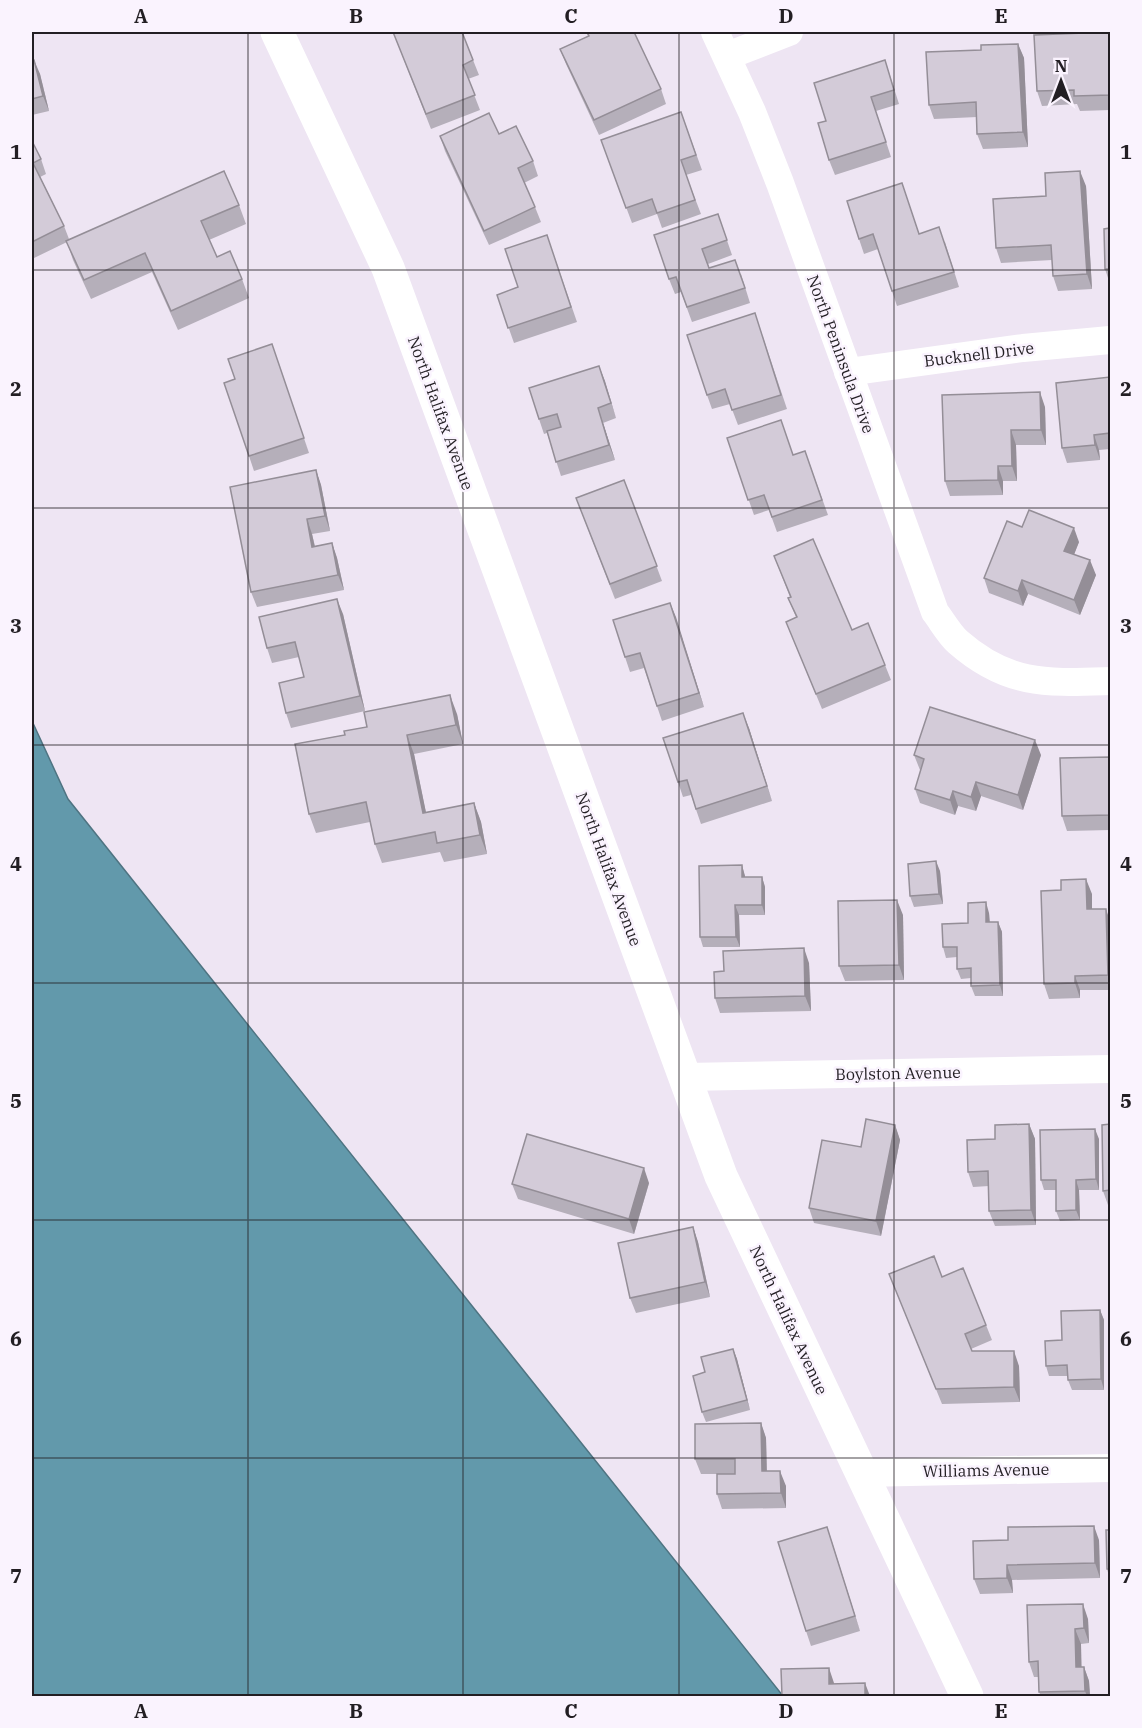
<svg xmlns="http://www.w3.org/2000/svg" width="1142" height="1728" viewBox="0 0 1142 1728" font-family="'IBM Plex Serif',serif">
	<rect width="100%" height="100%" fill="#eee5f3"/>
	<!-- water -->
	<polygon fill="#6299ab" stroke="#4f7482" stroke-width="1.5" points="32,721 68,799 783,1696 32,1696"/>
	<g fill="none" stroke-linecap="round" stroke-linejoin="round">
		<!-- minor -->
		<g stroke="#fff" stroke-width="28">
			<path d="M 715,32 L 752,112 L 780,183 L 935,612 C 942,621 949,634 958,642 C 1008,686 1048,683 1110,681"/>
			<polyline points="727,56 789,32"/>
			<polyline points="848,372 1023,348 1110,340"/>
			<polyline points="686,1077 1110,1069"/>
			<polyline points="862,1473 1110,1468"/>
		</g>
		<!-- tertiary -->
		<polyline stroke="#fff" stroke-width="33" points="277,32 388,268 721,1176 967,1696"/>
	</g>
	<!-- wall -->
	<g fill="#b5afba">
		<polygon points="393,32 473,60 479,75 468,79 480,110 431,129"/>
		<polygon points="586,32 661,89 666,104 599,135 566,64 560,49 588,36"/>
		<polygon points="1110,32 1110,110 1080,111 1077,104 1042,106 1037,91"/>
		<polygon points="1018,44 1024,58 1028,147 983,149 977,134 977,117 934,119 929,105 981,50"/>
		<polygon points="32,60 40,74 49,111 32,115"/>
		<polygon points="885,60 899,104 876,111 891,157 835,175 829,160 826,121"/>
		<polygon points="681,112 702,170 686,175 701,214 662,228 657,214 632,223 601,140"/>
		<polygon points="499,134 533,161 538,176 524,183 535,207 541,222 489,245 445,151 440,136"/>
		<polygon points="32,141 41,159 46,174 40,177 64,226 69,239 239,205 246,224 209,240 217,257 242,279 249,298 178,330 152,272 91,299 73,260 67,242 32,259"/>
		<polygon points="902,183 919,234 945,242 959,287 897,306 878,249 864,254 859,239"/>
		<polygon points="1086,186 1092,289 1058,291 1053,276 1052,260 1001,263 996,248 1046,196"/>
		<polygon points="718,214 732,255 708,264 709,268 741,274 750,303 692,322 681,292 675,294 669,279"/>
		<polygon points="1110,228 1110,284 1105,269"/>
		<polygon points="547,235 577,322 514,343 497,295 518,287"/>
		<polygon points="760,328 787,409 738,425 730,404 712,409 707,395"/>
		<polygon points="272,344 309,453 254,471 249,456 235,379"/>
		<polygon points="599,366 616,418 603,423 615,460 561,476 547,433 544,434 539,419"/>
		<polygon points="1110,377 1110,449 1099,450 1100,460 1067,463 1062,448"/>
		<polygon points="942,395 1045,407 1046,445 1016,445 1017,481 1003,481 1003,495 950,496 945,481"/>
		<polygon points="727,438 794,455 805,451 828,515 777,532 769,510 754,515"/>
		<polygon points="316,470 321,485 330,531 312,534 315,546 332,543 337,558 344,590 257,607 251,592"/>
		<polygon points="624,480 662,581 615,599 576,498"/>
		<polygon points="1022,527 1079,542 1074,554 1096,575 1080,615 1028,594 1023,606 989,593 984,578"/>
		<polygon points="774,556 852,630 885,665 891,680 822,709 786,622 796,617 788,598 790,597"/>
		<polygon points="670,603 704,707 662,721 644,668 630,672 625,657"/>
		<polygon points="343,614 365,711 291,728 286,713 304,677 299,657 272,663 267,648"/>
		<polygon points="457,714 463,744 414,754 426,813 474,803 481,822 487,854 444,862 440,852 382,863 375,844 370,822 316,833 309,814 295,744"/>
		<polygon points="749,728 772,801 701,824 691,795 683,797 678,782"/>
		<polygon points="914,755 1041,755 1023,810 981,796 976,811 958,806 955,815 920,803 915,789 921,771 920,770"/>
		<polygon points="1110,757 1110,830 1067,831 1062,816"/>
		<polygon points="742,865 745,877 762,877 765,887 765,915 739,915 740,947 703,947 700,937"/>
		<polygon points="940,871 943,904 914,907 910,896"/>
		<polygon points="1092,894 1092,909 1110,921 1110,990 1080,990 1080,998 1049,999 1044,984"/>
		<polygon points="989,913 990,922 998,922 1002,932 1003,996 975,996 971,986 971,978 961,979 957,969 957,957 946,958 943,947 968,923"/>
		<polygon points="903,915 904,980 845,981 839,966"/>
		<polygon points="809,963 811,1011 720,1013 715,998 724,971"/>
		<polygon points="1029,1124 1035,1139 1036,1225 995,1226 989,1211 989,1186 973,1187 968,1172 995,1139"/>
		<polygon points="1110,1124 1110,1205 1108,1205 1103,1191"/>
		<polygon points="895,1125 900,1140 881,1236 814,1223 809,1208 861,1147"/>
		<polygon points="1099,1139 1099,1190 1079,1190 1080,1220 1060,1221 1056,1211 1056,1190 1044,1190 1041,1180"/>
		<polygon points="649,1183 634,1234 518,1199 512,1184"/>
		<polygon points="693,1227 698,1242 710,1297 636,1313 630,1298"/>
		<polygon points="889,1274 942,1277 986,1325 992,1340 971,1349 972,1351 1019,1366 1020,1402 942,1404"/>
		<polygon points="1100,1310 1104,1320 1104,1390 1072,1390 1068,1380 1068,1376 1049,1376 1046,1366 1062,1340"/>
		<polygon points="733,1349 737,1359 750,1410 706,1422 702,1412 705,1372"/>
		<polygon points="761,1423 766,1438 767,1471 786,1486 786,1508 722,1509 717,1494 735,1474 701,1474 695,1459"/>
		<polygon points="827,1527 860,1631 811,1646 806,1631"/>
		<polygon points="1110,1530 1110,1579 1107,1569"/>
		<polygon points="1099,1540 1100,1578 1012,1580 1013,1593 980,1594 974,1579 973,1541"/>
		<polygon points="1088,1619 1089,1643 1081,1644 1081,1667 1084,1667 1089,1681 1090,1696 1041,1696 1039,1692 1038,1677 1034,1677 1029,1662"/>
	</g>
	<!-- shaded-wall -->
	<g fill="#948e97">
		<polygon points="1018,44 1024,58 1028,147 1023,132"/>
		<polygon points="34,60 40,74 49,111 43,96"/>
		<polygon points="1080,171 1086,186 1092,289 1087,274"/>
		<polygon points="599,366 605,381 616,418 611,403"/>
		<polygon points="1040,392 1045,407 1046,445 1041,430"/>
		<polygon points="598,408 603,423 615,460 609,445"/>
		<polygon points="1011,430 1016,445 1017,481 1012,466"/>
		<polygon points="1094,435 1099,450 1100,460 1095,445"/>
		<polygon points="998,466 1003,481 1003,495 998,480"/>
		<polygon points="316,470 321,485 330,531 325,516"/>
		<polygon points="307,519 312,534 318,562 312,547"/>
		<polygon points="1074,528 1079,542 1070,565 1064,551"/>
		<polygon points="332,543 337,558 344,590 338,575"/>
		<polygon points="1090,560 1096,575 1080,615 1074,600"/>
		<polygon points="1022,580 1028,594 1023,606 1018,591"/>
		<polygon points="337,599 343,614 365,711 360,696"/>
		<polygon points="670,603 676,617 704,707 699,693"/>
		<polygon points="450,695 457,714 463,744 456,725"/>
		<polygon points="743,713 749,728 772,801 767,786"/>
		<polygon points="407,735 414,754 430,832 423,813"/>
		<polygon points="1035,740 1041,755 1023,810 1018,795"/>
		<polygon points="976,782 981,796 976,811 971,797"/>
		<polygon points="953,791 958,806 955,815 950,800"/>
		<polygon points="474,803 481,822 487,854 480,835"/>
		<polygon points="936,861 940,871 943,904 939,894"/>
		<polygon points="742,865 745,876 745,887 742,877"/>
		<polygon points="762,877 765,887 765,915 762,905"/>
		<polygon points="1086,879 1092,894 1092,924 1087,909"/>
		<polygon points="897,900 903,915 904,980 899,965"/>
		<polygon points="986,902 989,913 990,932 986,922"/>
		<polygon points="735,905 739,915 740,947 736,937"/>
		<polygon points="1106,909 1110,921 1110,982 1108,975"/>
		<polygon points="998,922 1002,932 1003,996 1000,985"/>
		<polygon points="804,948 809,963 811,1011 805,996"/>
		<polygon points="1075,976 1080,990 1080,998 1075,983"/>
		<polygon points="1029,1124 1035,1139 1036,1225 1031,1210"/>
		<polygon points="895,1125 900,1140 881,1236 876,1221"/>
		<polygon points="1095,1129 1099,1139 1099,1190 1096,1179"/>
		<polygon points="644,1168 649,1183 634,1234 629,1219"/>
		<polygon points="1076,1180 1079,1190 1080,1220 1076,1210"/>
		<polygon points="693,1227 698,1242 710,1297 705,1282"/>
		<polygon points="1100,1310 1104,1320 1104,1390 1101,1379"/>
		<polygon points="733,1349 737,1359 750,1410 747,1400"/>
		<polygon points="1014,1351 1019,1366 1020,1402 1014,1387"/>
		<polygon points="761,1423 766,1438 767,1486 762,1471"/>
		<polygon points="780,1471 786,1486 786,1508 781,1493"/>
		<polygon points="1094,1526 1099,1540 1100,1578 1095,1563"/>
		<polygon points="827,1527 832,1542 860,1631 855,1616"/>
		<polygon points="1007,1565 1012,1580 1013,1593 1007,1578"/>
		<polygon points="1083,1604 1088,1619 1089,1643 1084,1628"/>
		<polygon points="1075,1629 1081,1644 1082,1682 1076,1667"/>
		<polygon points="1084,1667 1089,1681 1090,1696 1087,1696 1085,1691"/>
		<polygon points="829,1668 834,1683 834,1696 829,1684"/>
		<polygon points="865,1683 870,1696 865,1696"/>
	</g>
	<!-- building -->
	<g fill="#d3cbd8" stroke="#948e97" stroke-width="1.5">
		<polygon points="393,32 462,32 473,60 463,65 475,95 426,114"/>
		<polygon points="587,32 634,32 661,89 594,120 560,49 589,36"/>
		<polygon points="1110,32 1110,95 1074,96 1074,90 1037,91 1034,35"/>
		<polygon points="1018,44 1023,132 977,134 976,102 929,105 926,52 981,50 981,45"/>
		<polygon points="32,60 34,60 43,96 32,99"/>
		<polygon points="885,60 894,90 871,97 886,142 829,160 818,123 826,121 814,83"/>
		<polygon points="681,112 696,155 681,160 695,200 657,213 652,199 626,208 601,140"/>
		<polygon points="489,113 499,134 516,126 533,161 518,168 535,207 484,231 440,136"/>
		<polygon points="32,141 41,159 33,163 64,226 32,242"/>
		<polygon points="224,171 239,205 201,221 217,257 230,251 242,279 171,311 145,253 84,280 66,241"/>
		<polygon points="1080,171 1087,274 1053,276 1051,245 996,248 993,199 1046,196 1045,173"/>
		<polygon points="902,183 919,234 939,227 954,272 892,291 873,234 859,239 847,201"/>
		<polygon points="718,214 727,240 702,249 709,268 735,260 745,288 687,307 676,277 669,279 654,235"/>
		<polygon points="1110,228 1110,269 1105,269 1104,229"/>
		<polygon points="547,235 571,307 508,328 497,295 518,287 505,249"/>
		<polygon points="755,313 781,395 732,410 725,389 707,395 687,335"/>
		<polygon points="272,344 304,438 249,456 224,383 235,379 228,359"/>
		<polygon points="599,366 611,403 598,408 609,445 556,462 547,431 561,427 557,414 539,419 529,388"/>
		<polygon points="1110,377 1110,433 1094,435 1095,445 1062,448 1056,383"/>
		<polygon points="1040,392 1041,430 1011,430 1012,466 998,466 998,480 945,481 942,395"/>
		<polygon points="781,420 793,455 805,451 822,500 772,517 764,495 748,500 727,438"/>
		<polygon points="316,470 325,516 307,519 312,547 332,543 338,575 251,592 230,487"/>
		<polygon points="624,480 657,566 610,584 576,498"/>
		<polygon points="1029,510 1074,528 1064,551 1090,560 1074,600 1022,580 1018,591 984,578 1007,521 1022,527"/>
		<polygon points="813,539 852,630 868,623 885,665 816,694 786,622 797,617 788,598 791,597 774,556"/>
		<polygon points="337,599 360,696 286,713 279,683 304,677 295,642 267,648 259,617"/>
		<polygon points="670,603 699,693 657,706 640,653 625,657 613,620"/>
		<polygon points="450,695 456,725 407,735 423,813 474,803 480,835 437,843 435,832 375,844 366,802 309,814 295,744 345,735 344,731 367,727 364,712"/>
		<polygon points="930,707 1035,740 1018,795 976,782 971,797 953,791 950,800 915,789 924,759 914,755"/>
		<polygon points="743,713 767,786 696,809 687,780 678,782 663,738"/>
		<polygon points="1110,757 1110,815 1062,816 1060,758"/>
		<polygon points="936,861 939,894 910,896 908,864"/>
		<polygon points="742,865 742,877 762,877 762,905 735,905 736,937 700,937 699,866"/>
		<polygon points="1086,879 1087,909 1106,909 1108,975 1075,976 1075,983 1044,984 1041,891 1061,890 1061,880"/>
		<polygon points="897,900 899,965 839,966 838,901"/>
		<polygon points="986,902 986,922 998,922 1000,985 971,986 971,968 957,969 957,947 943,947 942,924 968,923 968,903"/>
		<polygon points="804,948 805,996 715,998 714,972 724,971 723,951"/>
		<polygon points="866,1119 895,1125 876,1221 809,1208 822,1140 861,1147"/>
		<polygon points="1029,1124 1031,1210 989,1211 988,1171 968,1172 967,1140 995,1139 995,1125"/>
		<polygon points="1110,1124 1110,1190 1103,1191 1102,1125"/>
		<polygon points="1095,1129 1096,1179 1076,1180 1076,1210 1056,1211 1056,1180 1041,1180 1040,1130"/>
		<polygon points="527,1134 644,1168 629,1219 512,1184"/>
		<polygon points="693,1227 705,1282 630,1298 618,1243"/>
		<polygon points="934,1256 942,1277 963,1268 986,1325 965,1334 972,1351 1014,1351 1014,1387 936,1389 889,1274"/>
		<polygon points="1100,1310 1101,1379 1068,1380 1067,1365 1046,1366 1045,1341 1062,1340 1061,1311"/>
		<rect x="1109" y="1319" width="1" height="58"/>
		<polygon points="733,1349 747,1400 702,1412 693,1376 705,1372 701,1357"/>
		<polygon points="761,1423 762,1471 780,1471 781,1493 717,1494 717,1474 735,1474 735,1459 695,1459 695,1424"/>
		<polygon points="1094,1526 1095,1563 1007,1565 1007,1578 974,1579 973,1541 1008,1540 1008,1527"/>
		<polygon points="827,1527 855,1616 806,1631 778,1542"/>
		<polygon points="1106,1530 1110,1530 1110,1569 1107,1569"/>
		<polygon points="1083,1604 1084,1628 1075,1629 1076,1667 1084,1667 1085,1691 1039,1692 1038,1661 1029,1662 1027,1605"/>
		<polygon points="829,1668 829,1684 865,1683 865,1696 782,1696 781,1669"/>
	</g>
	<!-- grid -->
	<path fill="none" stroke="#221e23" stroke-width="1.5" stroke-opacity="0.55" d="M 248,32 L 248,1696M 463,32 L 463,1696M 679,32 L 679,1696M 894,32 L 894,1696M 32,270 L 1110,270M 32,508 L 1110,508M 32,745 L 1110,745M 32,983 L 1110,983M 32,1220 L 1110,1220M 32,1458 L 1110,1458"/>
	<g text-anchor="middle" stroke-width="5" stroke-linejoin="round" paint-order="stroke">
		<!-- street labels -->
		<g font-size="16" fill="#221e23" stroke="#faf3fe">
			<text transform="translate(841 354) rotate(70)" y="6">North Peninsula Drive</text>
			<text transform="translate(979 354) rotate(-7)" y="6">Bucknell Drive</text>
			<text transform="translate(441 413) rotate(70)" y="6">North Halifax Avenue</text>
			<text transform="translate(609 869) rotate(70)" y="6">North Halifax Avenue</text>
			<text transform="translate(898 1073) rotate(-1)" y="6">Boylston Avenue</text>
			<text transform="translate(789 1320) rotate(65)" y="6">North Halifax Avenue</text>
			<text transform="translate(986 1470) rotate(-1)" y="6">Williams Avenue</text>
		</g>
	</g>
	<!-- border -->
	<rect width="1142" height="1728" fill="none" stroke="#faf3fe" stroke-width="66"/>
	<!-- north arrow -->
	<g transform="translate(1061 81)" stroke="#faf3fe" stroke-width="4.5" paint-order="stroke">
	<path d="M0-4.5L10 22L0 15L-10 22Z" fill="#221e23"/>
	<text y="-9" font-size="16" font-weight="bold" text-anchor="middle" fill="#221e23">N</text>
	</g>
	<rect x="33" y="33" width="1076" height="1662" fill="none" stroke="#221e23" stroke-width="2"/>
	<g font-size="20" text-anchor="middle" font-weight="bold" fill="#221e23">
		<text x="141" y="23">A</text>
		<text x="356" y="23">B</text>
		<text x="571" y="23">C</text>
		<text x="786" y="23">D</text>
		<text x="1001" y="23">E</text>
		<text x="16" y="159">1</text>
		<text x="1126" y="159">1</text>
		<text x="16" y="396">2</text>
		<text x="1126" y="396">2</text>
		<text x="16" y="633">3</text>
		<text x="1126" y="633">3</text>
		<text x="16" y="871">4</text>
		<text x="1126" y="871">4</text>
		<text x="16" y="1108">5</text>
		<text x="1126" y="1108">5</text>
		<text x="16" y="1346">6</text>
		<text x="1126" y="1346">6</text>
		<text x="16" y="1583">7</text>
		<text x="1126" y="1583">7</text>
		<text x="141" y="1718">A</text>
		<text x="356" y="1718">B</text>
		<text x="571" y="1718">C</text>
		<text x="786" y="1718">D</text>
		<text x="1001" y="1718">E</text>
	</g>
</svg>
